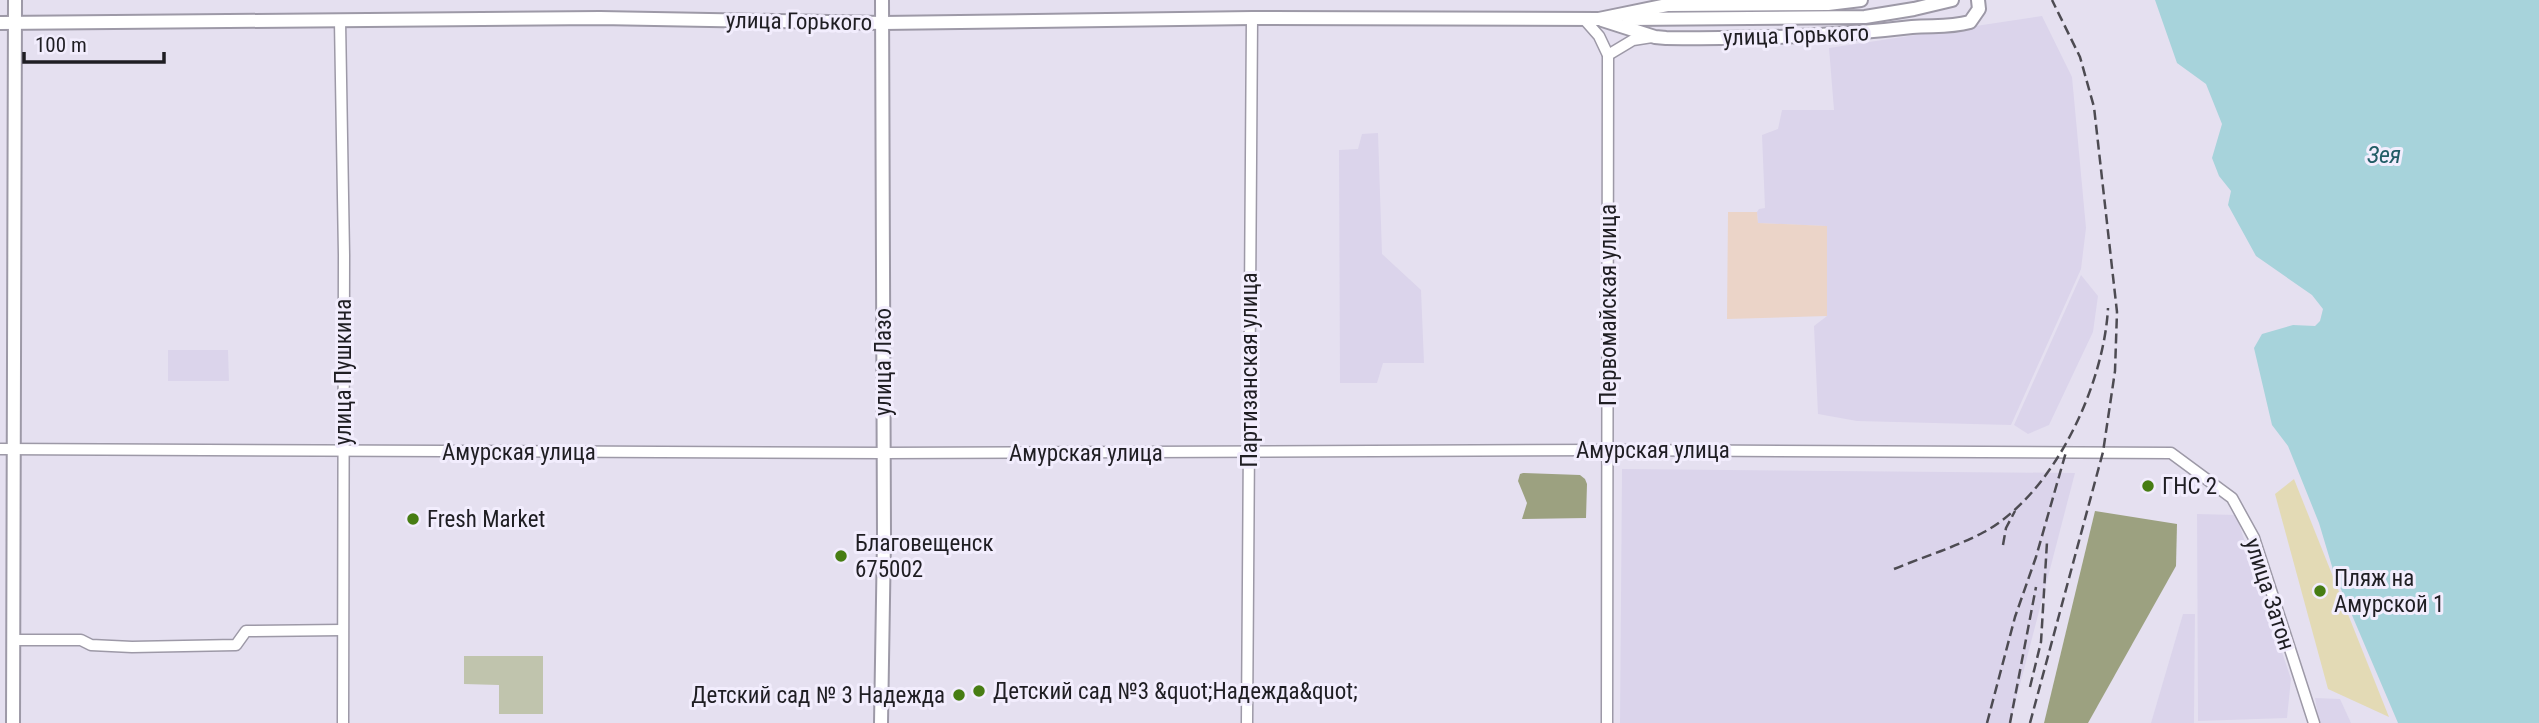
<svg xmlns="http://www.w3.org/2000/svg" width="2539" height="723" viewBox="0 0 2539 723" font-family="'Roboto Condensed',sans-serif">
	<rect width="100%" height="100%" fill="#e5e0f0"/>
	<!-- built -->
	<g fill="#dbd4eb">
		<polygon points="2042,16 2072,77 2086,228 2081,269 2011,425 1857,421 1818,414 1814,326 1827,316 1826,226 1758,223 1757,212 1759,209 1765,208 1762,135 1778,129 1782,110 1834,110 1829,48"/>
		<polygon points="1378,133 1382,254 1421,290 1424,363 1383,363 1377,383 1340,383 1339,150 1358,149 1362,134"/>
		<polygon points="2081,275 2098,296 2093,332 2049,425 2028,434 2014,425"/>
		<polygon points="168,350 228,350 229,381 168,381"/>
		<polygon points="1622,469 2075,473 2010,723 1620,723"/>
		<polygon points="2197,514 2236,515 2291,679 2287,718 2198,721"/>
		<polygon points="2183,614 2195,614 2194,723 2151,723"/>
		<polygon points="2315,698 2340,699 2351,723 2319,723"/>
	</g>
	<!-- education -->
	<polygon fill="#ebd4c8" points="1728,212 1757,212 1758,223 1827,226 1827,316 1727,319"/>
	<!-- green -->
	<polygon fill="#c0c4ad" points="464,656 543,656 543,714 499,714 499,685 464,684"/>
	<!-- forest -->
	<g fill="#9ca180">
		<polygon points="1523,473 1580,475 1585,479 1587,484 1586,518 1522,519 1527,503 1518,481 1520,474"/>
		<polygon points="2095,511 2177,524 2176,566 2088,723 2044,723"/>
	</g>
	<!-- sand -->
	<polygon fill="#e3dab5" points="2294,479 2389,717 2328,689 2275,494"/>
	<!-- water -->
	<polygon fill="#a7d3db" points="2155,0 2539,0 2539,723 2398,723 2334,573 2319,523 2288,446 2272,425 2254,348 2262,334 2293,325 2315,326 2320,321 2323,309 2312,295 2256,256 2228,205 2231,191 2219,176 2212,158 2222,124 2206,84 2177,63"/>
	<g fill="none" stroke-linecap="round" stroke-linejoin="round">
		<!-- minor casing -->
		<g stroke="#9d99a7" stroke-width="13">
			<g id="minor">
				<polyline points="1584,19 1599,36 1608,55 1607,723"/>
				<polyline points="340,21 344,255 343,723"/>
				<polyline points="1608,55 1633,40 1652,37"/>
				<polyline points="0,449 883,453 1609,450 2171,453 2232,498 2254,538 2314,723"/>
				<polyline points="14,640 81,640 91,645 132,647 236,645 246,631 342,630"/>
				<polyline points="1247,723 1252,18"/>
			</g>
		</g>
		<!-- major casing -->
		<g stroke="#9d99a7" stroke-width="16">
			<g id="major">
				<polyline points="1628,19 1865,17 1914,9 1952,0"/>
				<path d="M 1602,20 L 1655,37 L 1666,38 C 1748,39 1830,37 1912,27 C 1933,25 1948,28 1970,22 L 1979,9 L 1978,0"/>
				<polyline points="0,23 600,18 883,23 1252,18 1599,19 1667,5 1828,4 1861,0"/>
				<polyline points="13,723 15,0"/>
				<polyline points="881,723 884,538 882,0"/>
			</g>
		</g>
		<!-- minor -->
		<use href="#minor" stroke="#fff" stroke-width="10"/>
		<!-- major -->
		<use href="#major" stroke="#fff" stroke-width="12"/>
		<!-- rail -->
		<g stroke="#4d4b52" stroke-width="2.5" stroke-dasharray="10 5" stroke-linecap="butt">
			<polyline points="2003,545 2006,528 2015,511"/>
			<path d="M 1894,569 C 1923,557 1956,547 1984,532 C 2054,494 2104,385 2108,308"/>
			<polyline points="2030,687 2041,642 2047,542"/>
			<polyline points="1987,723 2015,617 2036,557 2066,452"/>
			<polyline points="2010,723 2036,587"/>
			<polyline points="2030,723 2103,452 2115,371 2117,312 2094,107 2080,57 2052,0"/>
		</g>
	</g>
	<!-- markers -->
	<g fill="#477d13" stroke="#f2edfd" stroke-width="2.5">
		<circle cx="2148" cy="486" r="7"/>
		<circle cx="413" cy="519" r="7"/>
		<circle cx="841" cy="556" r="7"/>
		<circle cx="2320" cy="591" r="7"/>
		<circle cx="979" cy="691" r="7"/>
		<circle cx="959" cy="695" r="7"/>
	</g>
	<g text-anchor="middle" stroke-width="6" stroke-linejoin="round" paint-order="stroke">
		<!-- street labels -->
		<g font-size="23" fill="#1f1e23" stroke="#f2edfd">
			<text transform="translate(799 21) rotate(1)" y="8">улица Горького</text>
			<text transform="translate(1796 35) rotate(-2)" y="8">улица Горького</text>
			<text transform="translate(1608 305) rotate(-90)" y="8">Первомайская улица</text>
			<text transform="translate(883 362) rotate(-90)" y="8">улица Лазо</text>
			<text transform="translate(1249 370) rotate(-90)" y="8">Партизанская улица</text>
			<text transform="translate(343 372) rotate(-90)" y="8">улица Пушкина</text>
			<text x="1653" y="458">Амурская улица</text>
			<text x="519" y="460">Амурская улица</text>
			<text x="1086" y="461">Амурская улица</text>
			<text transform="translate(2270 594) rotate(72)" y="8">улица Затон</text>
		</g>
		<!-- poi labels -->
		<g font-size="23" fill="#1f1e23" stroke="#f2edfd" text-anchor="start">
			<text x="2162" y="494">ГНС 2</text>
			<text x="427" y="527">Fresh Market</text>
			<text x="855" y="551">Благовещенск<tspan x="855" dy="26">675002</tspan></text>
			<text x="2334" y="586">Пляж на<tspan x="2334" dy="26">Амурской 1</tspan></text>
			<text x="993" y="699">Детский сад №3 &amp;quot;Надежда&amp;quot;</text>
			<text x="945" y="703" text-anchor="end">Детский сад № 3 Надежда</text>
		</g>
		<!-- water labels -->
		<g font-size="24" font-style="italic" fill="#215c65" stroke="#f2edfd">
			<text x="2384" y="163">Зея</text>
		</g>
	</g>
	<!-- scale -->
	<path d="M24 52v10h140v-10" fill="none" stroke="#1f1e23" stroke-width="3.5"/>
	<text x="35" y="52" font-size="21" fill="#1f1e23" stroke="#f2edfd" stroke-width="5" paint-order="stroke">100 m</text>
</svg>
